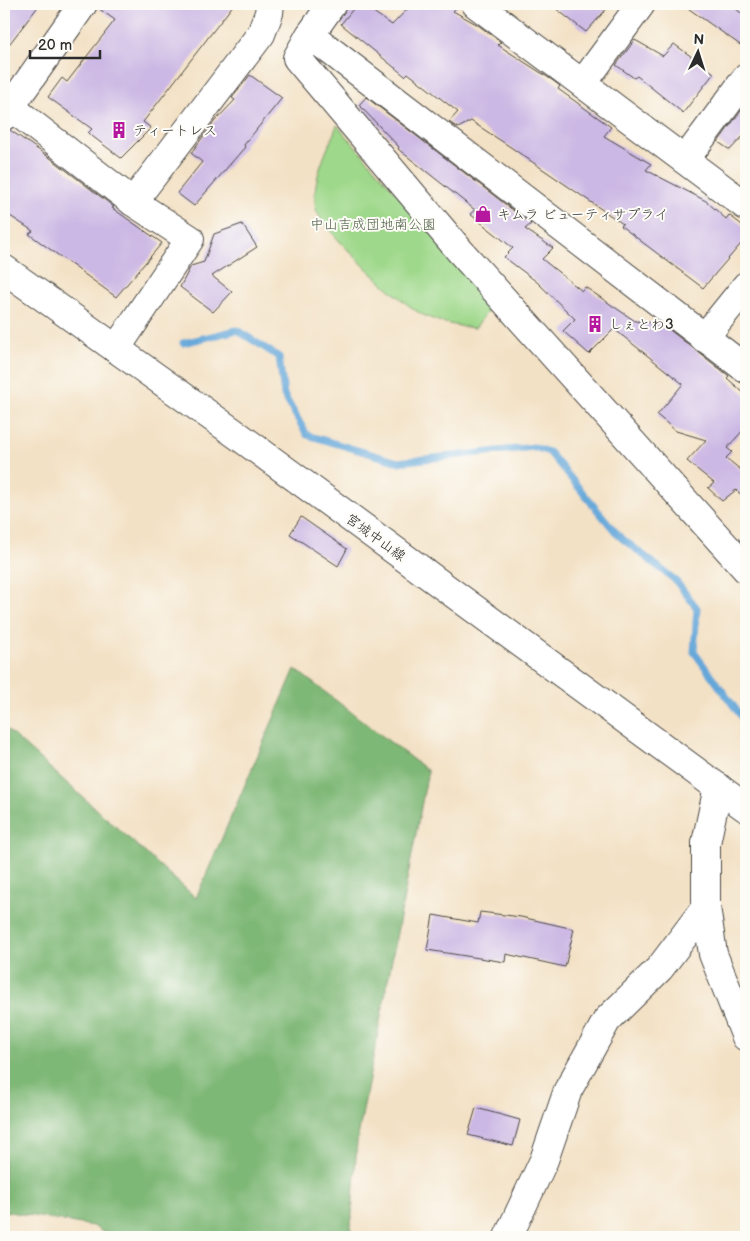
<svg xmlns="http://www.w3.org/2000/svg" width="750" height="1241" viewBox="0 0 750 1241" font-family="'Balsamiq Sans','Klee One',sans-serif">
	<rect width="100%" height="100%" fill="#fdfcf7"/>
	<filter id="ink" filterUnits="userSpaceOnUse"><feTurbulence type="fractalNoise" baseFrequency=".02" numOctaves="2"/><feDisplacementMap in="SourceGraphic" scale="10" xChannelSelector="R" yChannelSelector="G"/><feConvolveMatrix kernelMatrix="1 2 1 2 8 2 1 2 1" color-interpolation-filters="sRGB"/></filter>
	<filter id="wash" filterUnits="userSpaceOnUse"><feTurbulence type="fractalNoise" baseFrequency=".0096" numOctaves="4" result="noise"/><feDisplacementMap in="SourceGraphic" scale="20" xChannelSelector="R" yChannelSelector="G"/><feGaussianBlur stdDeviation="1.12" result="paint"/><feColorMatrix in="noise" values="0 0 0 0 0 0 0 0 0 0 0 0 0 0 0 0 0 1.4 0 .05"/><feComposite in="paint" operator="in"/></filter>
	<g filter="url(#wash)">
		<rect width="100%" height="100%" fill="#f3e1c5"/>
		<!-- green -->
		<path fill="#9ed88a" stroke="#64825a" d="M 337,125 L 493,304 L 475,328 C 456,326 440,323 423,315 C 405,307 319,227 316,209 C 310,181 328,150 337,125 Z"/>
		<!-- forest -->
		<polygon fill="#7eb876" stroke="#547250" points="295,669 428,771 357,1142 351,1228 356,1237 111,1237 93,1226 4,1211 4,727 196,898"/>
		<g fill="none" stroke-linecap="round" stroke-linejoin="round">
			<!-- stream -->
			<polyline stroke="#65a7d9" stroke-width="7" points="183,343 237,330 279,357 284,395 307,435 398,462 534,447 549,452 619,536 675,580 697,608 694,652 746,723"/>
		</g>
		<g id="blocks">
			<!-- building -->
			<g fill="#ccb8e4">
				<polygon points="4,4 40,4 4,51"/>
				<polygon points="98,4 234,4 143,122 151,128 121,158 88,133 92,129 48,97 62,78 67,82 115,20 98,8"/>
				<polygon points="357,4 362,4 392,25 412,4 460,4 453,11 478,25 501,42 498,45 552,80 560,86 558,89 611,127 604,136 651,164 646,170 706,201 726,219 729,215 746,228 746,238 703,288 621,226 623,224 509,146 471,121 458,128 449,122 458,112 408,73 405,76 341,24"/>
				<polygon points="550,4 611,4 586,32"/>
				<polygon points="682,4 730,4 746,17 746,49"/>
				<polygon points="635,40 663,56 674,44 714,73 683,113 637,76 634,78 616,65"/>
				<polygon points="250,75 282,98 244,145 245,147 194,206 177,193 202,162 191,153 214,122 235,100 232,98"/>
				<polygon points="366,97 531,224 525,229 553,248 542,259 582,291 585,287 635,321 662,324 729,376 727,378 746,395 746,427 727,448 732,452 726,458 746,474 746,499 736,490 722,501 708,488 714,483 687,461 706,440 676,431 657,415 683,384 614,329 589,354 563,331 575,319 537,282 504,257 513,248 470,214 475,210 398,149 399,147 359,105"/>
				<polygon points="746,104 746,133 730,150 718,142"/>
				<polygon points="10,130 53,160 114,207 112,208 162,243 116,297 29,234 33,231 4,212 4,131"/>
				<polygon points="242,224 257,247 212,276 232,292 213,312 180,287 191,266 204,262 214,234"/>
				<polygon points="301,517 347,549 338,566 290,534"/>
				<polygon points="480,912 521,917 574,929 565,967 506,954 505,962 427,950 433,915 478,923"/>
				<polygon points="476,1108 520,1120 513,1146 468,1135"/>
			</g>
		</g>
	</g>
	<g filter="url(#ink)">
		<use href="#blocks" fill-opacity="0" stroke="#494642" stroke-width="1"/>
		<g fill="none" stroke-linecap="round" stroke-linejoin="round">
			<!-- minor casing -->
			<g stroke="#494642" stroke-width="30">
				<g id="minor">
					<polyline points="332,4 310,35 297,58 460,251 746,569"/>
					<polyline points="476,4 746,206"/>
					<polyline points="310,35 746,369"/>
					<polyline points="583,83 641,4"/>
					<polyline points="4,102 133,202 190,239 116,349"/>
					<polyline points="4,116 83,4"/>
					<polyline points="685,160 746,78"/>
					<polyline points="133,202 261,34 269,13 270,4"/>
					<polyline points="4,269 240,437 746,808"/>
					<polyline points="704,338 746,286"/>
					<polyline points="718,787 706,843 706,907 713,954 746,1037"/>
					<polyline points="508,1237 544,1160 568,1090 607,1020 660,968 706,907"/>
				</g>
			</g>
			<!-- minor -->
			<use href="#minor" stroke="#fff" stroke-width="28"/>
		</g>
	</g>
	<!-- icons -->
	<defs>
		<g id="building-bare" transform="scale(1.35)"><path d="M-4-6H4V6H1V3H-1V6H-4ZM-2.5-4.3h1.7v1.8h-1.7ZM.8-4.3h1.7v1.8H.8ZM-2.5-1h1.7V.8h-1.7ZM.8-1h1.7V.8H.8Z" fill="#b5179e" stroke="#fdfcf7" stroke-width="2.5" paint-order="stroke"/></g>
		<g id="shop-bare" transform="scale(1.35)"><path d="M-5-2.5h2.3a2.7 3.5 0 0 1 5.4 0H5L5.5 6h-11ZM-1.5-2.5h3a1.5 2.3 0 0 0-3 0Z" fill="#b5179e" stroke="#fdfcf7" stroke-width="2.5" paint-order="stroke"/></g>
	</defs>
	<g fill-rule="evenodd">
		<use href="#building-bare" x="119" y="130"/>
		<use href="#shop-bare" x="483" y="214"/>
		<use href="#building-bare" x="595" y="324"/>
	</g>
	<g text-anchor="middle" stroke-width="4" stroke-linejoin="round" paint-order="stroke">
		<!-- poi labels -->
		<g font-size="14" fill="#2b2b2b" stroke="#fdfcf7" text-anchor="start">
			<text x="133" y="135">ティートレス</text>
			<text x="497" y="219">キムラ ビューティサプライ</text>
			<text x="609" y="329">しぇとわ3</text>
		</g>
		<!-- park labels -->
		<g font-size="14" fill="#4e5f48" stroke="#fdfcf7">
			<text x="373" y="229">中山吉成団地南公園</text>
		</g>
		<!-- street labels -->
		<g font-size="14" fill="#2b2b2b" stroke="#fdfcf7">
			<text transform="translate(376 537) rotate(36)" y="5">宮城中山線</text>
		</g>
	</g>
	<!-- margin -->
	<rect width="750" height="1241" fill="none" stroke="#fdfcf7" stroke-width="20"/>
	<!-- north arrow -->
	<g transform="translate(698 52) rotate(4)" stroke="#fdfcf7" stroke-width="4" paint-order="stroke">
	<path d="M0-4L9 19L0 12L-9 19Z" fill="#2b2b2b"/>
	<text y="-8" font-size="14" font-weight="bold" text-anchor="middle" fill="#2b2b2b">N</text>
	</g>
	<!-- scale -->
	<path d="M30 50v8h70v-8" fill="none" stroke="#2b2b2b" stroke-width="2.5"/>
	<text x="38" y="50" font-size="15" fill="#2b2b2b" stroke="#fdfcf7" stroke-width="4" paint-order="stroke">20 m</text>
</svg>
